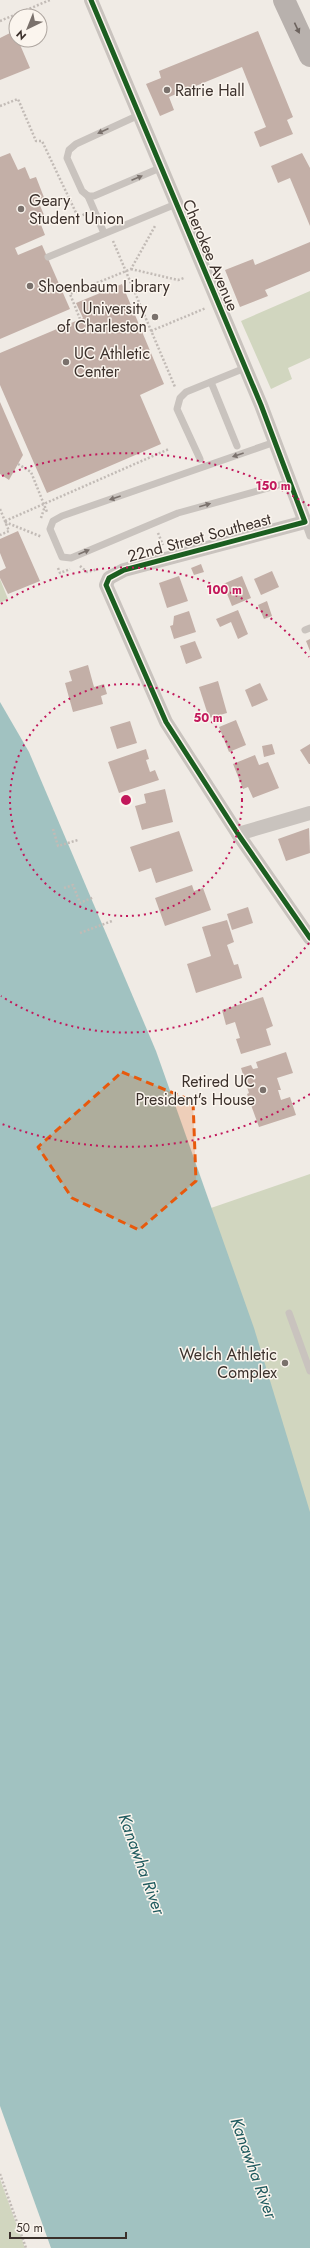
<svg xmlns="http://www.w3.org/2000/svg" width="310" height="2248" viewBox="0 0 310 2248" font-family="Jost,sans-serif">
	<rect width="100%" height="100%" fill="#f0ebe5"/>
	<!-- green -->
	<g fill="#d1d6bf">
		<polygon points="310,291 310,358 288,368 292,379 271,389 241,321"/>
		<polygon points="0,579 8,599 0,603"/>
		<polygon points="310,1174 310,1517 211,1208"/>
		<polygon points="0,2179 25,2248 0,2248"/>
	</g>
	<!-- water -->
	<polygon fill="#a1c2c1" points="0,702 29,752 156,1051 254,1328 310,1512 310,2248 51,2248 0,2106"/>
	<!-- building -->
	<g fill="#c3afa7">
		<polygon points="14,31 16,40 18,40 30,68 0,80 0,38"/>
		<polygon points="258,31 293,117 287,120 293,134 260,147 254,132 266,127 242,67 169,97 174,110 160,116 146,84 161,78 159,71"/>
		<polygon points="10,153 18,170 25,167 30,179 36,177 45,200 39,203 44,215 38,217 45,235 15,248 18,255 42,245 70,309 0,339 0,157"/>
		<polygon points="302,153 310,168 310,226 290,178 278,183 271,166"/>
		<polygon points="310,242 310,271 265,290 268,296 240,307 225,270 253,259 255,265"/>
		<polygon points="122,284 164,384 140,395 161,444 47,493 0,385 0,353 83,318 76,303"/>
		<polygon points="0,402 23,455 9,480 0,474"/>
		<polygon points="18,531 40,581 8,594 0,578 0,571 6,568 0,553 0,539"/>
		<polygon points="201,564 204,572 194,575 191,568"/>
		<polygon points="272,571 279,587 261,595 254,579"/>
		<polygon points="179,576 188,601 167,608 159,583"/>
		<polygon points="242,576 251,598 232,606 223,584"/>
		<polygon points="267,601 272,616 264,619 258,605"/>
		<polygon points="238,610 248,634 238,639 231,622 220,627 216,619"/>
		<polygon points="189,611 196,632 174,639 170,626 173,625 174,616"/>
		<polygon points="310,639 310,651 306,641"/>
		<polygon points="195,641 202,658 186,664 180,646"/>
		<polygon points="88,665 94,687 104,684 107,694 101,696 103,704 73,712 65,683 72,681 69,671"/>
		<polygon points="218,681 227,713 209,718 199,687"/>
		<polygon points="260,683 268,700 252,707 245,690"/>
		<polygon points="236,720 246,745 229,752 219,727"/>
		<polygon points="130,721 137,743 117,749 110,727"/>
		<polygon points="272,744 275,754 264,757 262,746"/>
		<polygon points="310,744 310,764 309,764 300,750"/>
		<polygon points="146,749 149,759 146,760 150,772 155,770 159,780 119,793 108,762"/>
		<polygon points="255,755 259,765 268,762 279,788 253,798 248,787 243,789 233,764"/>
		<polygon points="165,789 173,822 142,830 135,806 146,803 144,794"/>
		<polygon points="309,828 310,853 286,861 278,839"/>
		<polygon points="179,831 193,871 156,883 151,868 139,872 130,847"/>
		<polygon points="192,885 194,891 203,888 211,910 165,926 155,898"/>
		<polygon points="248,907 253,923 232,930 227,914"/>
		<polygon points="227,920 234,942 227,945 234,965 238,964 242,978 196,993 187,964 211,956 202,927"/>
		<polygon points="263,997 273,1026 266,1029 271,1045 241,1054 236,1039 240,1038 235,1022 226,1025 222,1010"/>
		<polygon points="286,1052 293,1073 277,1078 281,1090 278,1090 281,1100 290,1097 296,1115 259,1127 247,1094 249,1093 241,1068 251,1065 253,1069 258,1068 256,1062"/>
	</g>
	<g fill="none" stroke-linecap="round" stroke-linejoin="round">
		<!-- path -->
		<g stroke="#c2bbb6" stroke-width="2.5" stroke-dasharray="2 2" stroke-linecap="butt">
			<polyline points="0,21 50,0"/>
			<polyline points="0,106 18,99 36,141 42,141 78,217 85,214"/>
			<polyline points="113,241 175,387"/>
			<polyline points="131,269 178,280 184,278"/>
			<polyline points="80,319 70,294 131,269 155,226"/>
			<polyline points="151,331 206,308"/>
			<polyline points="18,464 31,472 47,512"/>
			<polyline points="0,509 9,531 0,535"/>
			<polyline points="41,518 45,506"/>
			<polyline points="5,521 169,449"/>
			<polyline points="5,522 42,537"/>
			<polyline points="158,533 163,545"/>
			<polyline points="80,566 87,572 98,569"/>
			<polyline points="58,568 60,573 70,569"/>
			<polyline points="53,829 58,846 78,840"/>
			<polyline points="64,888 73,885 80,903 94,897"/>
			<polyline points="80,933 112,921"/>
			<polyline points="0,2174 26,2248"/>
		</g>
		<!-- service -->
		<g stroke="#c9c3be" stroke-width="7">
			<polyline points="139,115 76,144 69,150 67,158 82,191 88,196 94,196 160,168"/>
			<polyline points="88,196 104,233"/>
			<polyline points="48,257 176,204"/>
			<polyline points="211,382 237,446"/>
			<polyline points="275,442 62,516 53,521 50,529 62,557 71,558 178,513 290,482"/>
			<polyline points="200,459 177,409 180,398 186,392 245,368"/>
			<polyline points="308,521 305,522 310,536"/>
			<polyline points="305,630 310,628"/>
			<polyline points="289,1313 310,1371"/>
		</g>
		<!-- minor -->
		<g stroke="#c9c3be" stroke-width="14">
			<polyline points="91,0 261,405 305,522 124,570 109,578 106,585 166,722 238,834 310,938"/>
			<polyline points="238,834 310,813"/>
		</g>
		<!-- primary -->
		<polyline stroke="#b8b1ad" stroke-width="22" points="284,0 310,56"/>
		<!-- cycleway casing -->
		<g stroke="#fbf5ee" stroke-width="8">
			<polyline id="cycleway" points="91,0 261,405 305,522 124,570 109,578 106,585 166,722 238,834 310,938"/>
		</g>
		<!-- cycleway -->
		<use href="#cycleway" stroke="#1b5e20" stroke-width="5"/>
	</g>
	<!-- one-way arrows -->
	<defs><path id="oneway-solid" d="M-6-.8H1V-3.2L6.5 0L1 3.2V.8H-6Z"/></defs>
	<use fill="#6d645f" href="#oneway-solid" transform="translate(297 28) rotate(65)"/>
	<g fill="#7b726d">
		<use href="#oneway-solid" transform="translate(103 131) rotate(156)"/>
		<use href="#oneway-solid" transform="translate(137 178) rotate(-23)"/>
		<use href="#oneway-solid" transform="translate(238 455) rotate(161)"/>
		<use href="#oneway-solid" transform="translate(115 498) rotate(161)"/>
		<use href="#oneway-solid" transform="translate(205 505) rotate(-16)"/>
		<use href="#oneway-solid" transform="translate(84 552) rotate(-23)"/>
	</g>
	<!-- marked area -->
	<path fill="#e8590c" fill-opacity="0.2" stroke="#e8590c" stroke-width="3" stroke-dasharray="8 5" stroke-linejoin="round" d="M 122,1072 L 193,1101 L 196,1181 L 139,1230 L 72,1198 L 38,1147 Z"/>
	<!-- distance rings -->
	<g fill="none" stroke="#c2185b" stroke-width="2" stroke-dasharray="2 4">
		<circle cx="126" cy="800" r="116"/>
		<path d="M309 943A232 232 0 0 1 1 996M1 604A232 232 0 0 1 309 657"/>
		<path d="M310 1094A347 347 0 0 1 2 1124M2 476A347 347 0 0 1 310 506"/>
	</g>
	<!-- markers -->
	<g fill="#7a716c" stroke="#fbf5ee" stroke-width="1.5">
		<circle cx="167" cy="90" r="4"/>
		<circle cx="21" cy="209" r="4"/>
		<circle cx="30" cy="286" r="4"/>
		<circle cx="155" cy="317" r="4"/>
		<circle cx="66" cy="362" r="4"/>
		<circle cx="263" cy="1090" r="4"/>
		<circle cx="285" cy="1363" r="4"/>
	</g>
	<g text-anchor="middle" stroke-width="3" stroke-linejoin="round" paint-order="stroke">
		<!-- poi labels -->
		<g font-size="16" fill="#3b302b" stroke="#fbf5ee" text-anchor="start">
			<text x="175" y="96">Ratrie Hall</text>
			<text x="29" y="206">Geary<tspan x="29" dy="18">Student Union</tspan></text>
			<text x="38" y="292">Shoenbaum Library</text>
			<text x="147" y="314" text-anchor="end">University<tspan x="147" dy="18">of Charleston</tspan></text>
			<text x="74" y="359">UC Athletic<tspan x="74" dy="18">Center</tspan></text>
			<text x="255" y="1087" text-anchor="end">Retired UC<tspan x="255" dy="18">President's House</tspan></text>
			<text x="277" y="1360" text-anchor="end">Welch Athletic<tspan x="277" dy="18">Complex</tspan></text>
		</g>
		<!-- street labels -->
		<g font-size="16" fill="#3b302b" stroke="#fbf5ee">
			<text transform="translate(211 255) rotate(67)" y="6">Cherokee Avenue</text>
			<text transform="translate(199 537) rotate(-15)" y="6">22nd Street Southeast</text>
		</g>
		<!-- water labels -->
		<g font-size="17" font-style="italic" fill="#1f5a5e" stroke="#fbf5ee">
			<text transform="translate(142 1864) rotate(70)" y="6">Kanawha River</text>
			<text transform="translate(254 2168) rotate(70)" y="6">Kanawha River</text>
		</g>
	</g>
	<circle cx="126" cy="800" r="6" fill="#c2185b" stroke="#fbf5ee" stroke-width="2"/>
	<g font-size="12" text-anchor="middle" font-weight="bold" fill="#c2185b" stroke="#fbf5ee" stroke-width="3" stroke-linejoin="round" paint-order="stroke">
		<text x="273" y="490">150 m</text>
		<text x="224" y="594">100 m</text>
		<text x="208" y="722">50 m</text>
	</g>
	<!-- north arrow -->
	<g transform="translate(28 28) rotate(223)"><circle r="19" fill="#fbf5ee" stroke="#aea6a0"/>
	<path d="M0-3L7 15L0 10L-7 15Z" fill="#7a716c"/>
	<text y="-6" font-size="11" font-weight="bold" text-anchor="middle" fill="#3b302b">N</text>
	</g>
	<!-- scale -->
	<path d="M10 2232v6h116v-6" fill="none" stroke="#3b302b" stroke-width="2"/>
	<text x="16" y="2232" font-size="12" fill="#3b302b" stroke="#fbf5ee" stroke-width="3" paint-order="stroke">50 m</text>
</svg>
